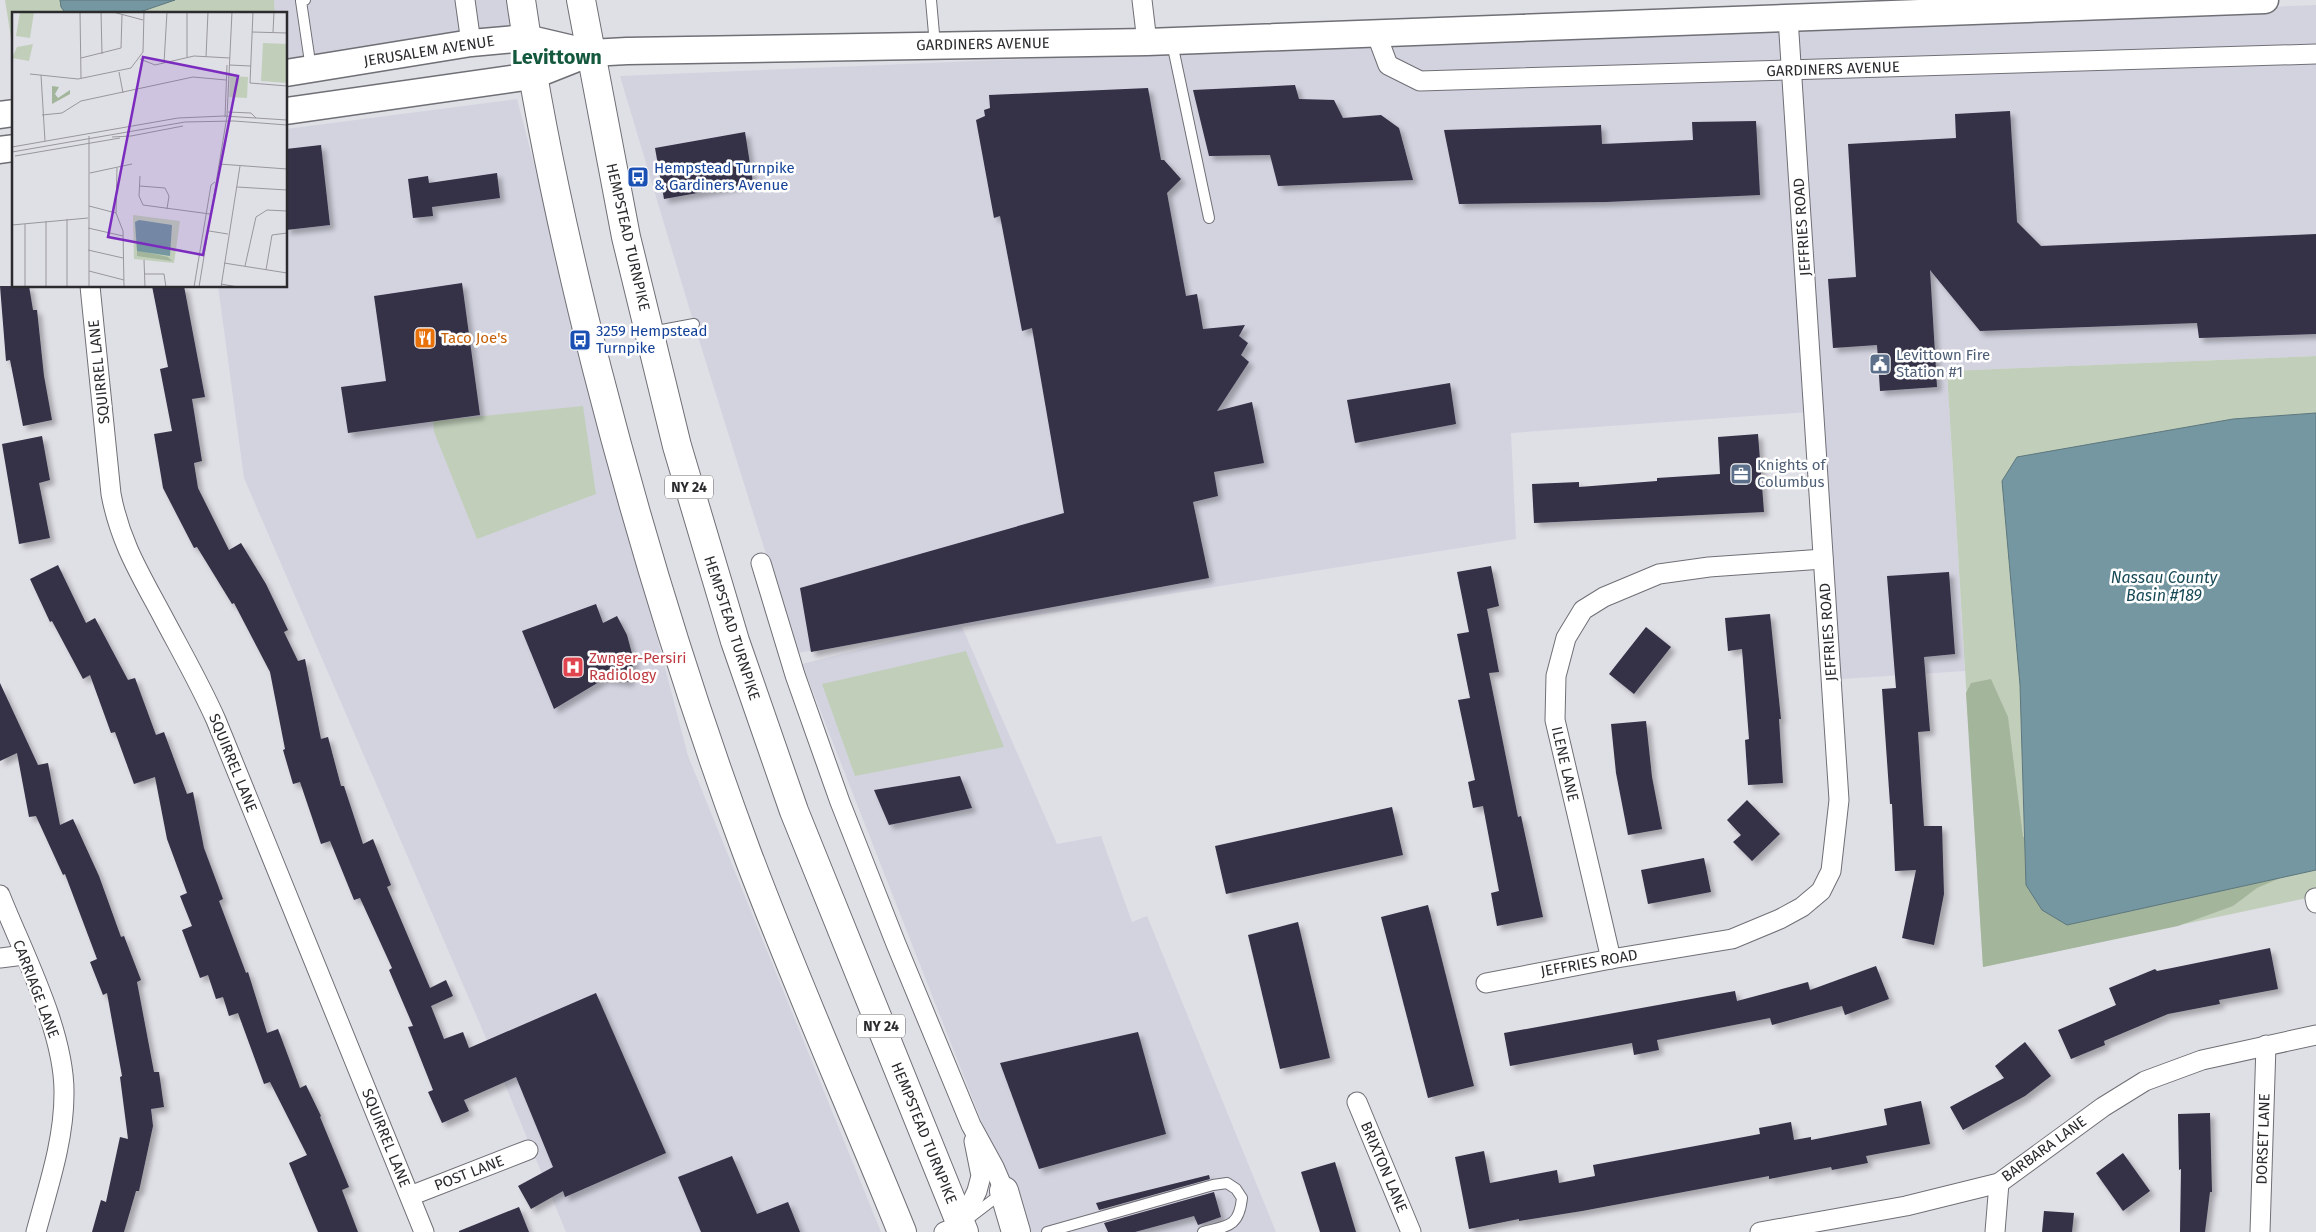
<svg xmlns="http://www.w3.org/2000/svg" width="2316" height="1232" viewBox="0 0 2316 1232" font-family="'Fira Sans',sans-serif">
	<defs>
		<filter id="shadow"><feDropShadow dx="4.5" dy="4.5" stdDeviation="2.5" flood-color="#0004"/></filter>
	</defs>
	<rect width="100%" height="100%" fill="#dfdfe6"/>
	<!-- built -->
	<g fill="#d3d3e0">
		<polygon points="274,0 516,0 520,32 286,64 286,14 275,14"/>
		<polygon points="2316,5 2316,356 1947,371 1965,671 1826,680 1809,412 1511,433 1516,539 962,627 1057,844 1101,836 1132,922 1147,916 1276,1232 1025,1232 802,664 928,632 797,653 694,324 620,76"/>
		<polygon points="517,99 688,756 881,1232 566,1232 480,1024 244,478 218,286 286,286 286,129"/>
	</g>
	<!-- green -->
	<g fill="#c1cfba">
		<polygon points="5,0 274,0 275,14 14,14 14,57"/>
		<polygon points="2316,356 2316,896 1983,967 1947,371"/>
		<polygon points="583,406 596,494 477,539 434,432 433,421"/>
		<polygon points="966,651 1004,747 855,776 822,684"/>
	</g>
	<!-- forest -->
	<polygon fill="#a3b59b" points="1991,679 2008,717 2023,837 2285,876 2257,888 2233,906 2178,926 1983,967 1966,693 1971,683"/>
	<!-- water -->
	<g fill="#7497a1" stroke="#5e777e">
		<polygon points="60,0 175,0 134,14 66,14 61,7"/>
		<polygon points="2316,413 2316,870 2067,925 2042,910 2026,885 2020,685 2002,481 2017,457 2233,419"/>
	</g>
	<!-- building -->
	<g fill="#343047" filter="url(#shadow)">
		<polygon points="1295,85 1299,99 1334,100 1343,118 1381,115 1399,128 1413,180 1278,186 1270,155 1209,156 1193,90"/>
		<polygon points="1148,88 1161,160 1164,160 1181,179 1167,193 1186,296 1197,294 1203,329 1245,325 1239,336 1248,343 1241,355 1249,362 1217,411 1252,402 1264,463 1214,472 1218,496 1193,502 1209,578 811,652 800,588 1064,513 1032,328 1022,331 1000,216 994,218 976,120 985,116 984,110 990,108 989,95"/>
		<polygon points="2010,111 2017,222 2041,246 2316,234 2316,334 2199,338 2197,323 1980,331 1930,270 1937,387 1880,391 1877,345 1833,348 1828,279 1856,277 1848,144 1956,138 1955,114"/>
		<polygon points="1756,121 1760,195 1606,202 1459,204 1444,130 1601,125 1602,144 1693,140 1692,122"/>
		<polygon points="745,132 753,183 664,199 655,148"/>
		<polygon points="321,145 330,225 286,230 286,149"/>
		<polygon points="497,173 500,198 432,207 433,216 413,218 408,179 428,176 429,183"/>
		<polygon points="462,283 480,415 348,433 341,387 386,381 374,296"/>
		<polygon points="0,286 29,286 33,310 37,310 44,376 52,420 23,426 10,360 6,361"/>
		<polygon points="152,286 184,286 205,397 192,399 202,461 194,463 198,488 229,550 241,543 266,584 288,630 284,632 298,661 305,659 321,739 328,737 341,786 344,786 363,844 373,839 391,885 387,887 430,988 446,980 453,996 431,1006 444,1039 463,1032 469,1048 596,993 666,1153 565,1197 563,1191 531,1209 518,1186 553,1167 516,1077 464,1100 469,1111 442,1123 428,1092 433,1090 408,1027 413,1026 389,970 392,968 360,898 354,900 330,841 321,844 300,782 293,784 283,750 285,749 270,672 234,603 232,604 197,547 194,548 163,488 154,434 172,431 160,369 168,367"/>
		<polygon points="1450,383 1456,424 1355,443 1347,400"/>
		<polygon points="1758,434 1764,512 1534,523 1532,484 1579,482 1579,487 1657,481 1657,478 1720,474 1718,437"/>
		<polygon points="42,436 50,480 39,483 50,538 19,544 2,444"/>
		<polygon points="58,565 86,623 95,618 128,680 135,678 156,735 164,732 187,794 193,792 204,848 223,899 219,901 246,973 248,972 267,1033 278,1029 300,1088 306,1085 321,1116 320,1117 349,1187 342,1190 358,1232 318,1232 289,1163 307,1155 270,1082 264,1084 238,1013 229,1016 223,997 216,999 208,975 200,978 182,930 192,926 180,896 187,893 167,839 155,777 134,784 115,732 111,733 90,675 83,679 52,621 50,622 30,579"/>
		<polygon points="1491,566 1499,606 1487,609 1499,672 1489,673 1518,817 1521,816 1543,917 1497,926 1491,893 1499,891 1483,806 1473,808 1468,782 1475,780 1458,700 1470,698 1457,634 1469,632 1457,572"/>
		<polygon points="1949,572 1955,654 1924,657 1930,731 1918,732 1924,826 1942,826 1944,894 1934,945 1902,938 1916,870 1895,871 1892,804 1890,804 1882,689 1896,688 1887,576"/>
		<polygon points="596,604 603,623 617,616 627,635 634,661 629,682 604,679 554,709 522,631"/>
		<polygon points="1770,614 1781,719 1779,719 1783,783 1748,785 1745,740 1749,739 1742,649 1728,651 1725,618"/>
		<polygon points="1646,627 1671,647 1634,694 1609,674"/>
		<polygon points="0,683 38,765 48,763 60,825 73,819 99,876 121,937 124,936 141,980 137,982 154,1072 159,1072 164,1107 151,1109 153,1126 139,1191 136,1191 124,1232 92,1232 101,1200 106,1202 120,1137 128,1139 120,1077 122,1076 107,993 103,995 90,962 97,959 65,874 63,875 36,816 29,817 17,753 0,761"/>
		<polygon points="1646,721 1652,777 1662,829 1628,835 1616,773 1611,724"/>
		<polygon points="960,776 972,808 889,825 874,790"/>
		<polygon points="1747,800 1780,834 1752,861 1733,842 1741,835 1727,820"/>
		<polygon points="1392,807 1403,855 1226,894 1215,846"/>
		<polygon points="1704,858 1711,892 1648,904 1641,870"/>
		<polygon points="1428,905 1474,1086 1428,1098 1381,917"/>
		<polygon points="1298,922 1330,1058 1280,1069 1248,935"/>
		<polygon points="2270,948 2278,989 2219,1000 2220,1004 2168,1014 2104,1041 2105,1045 2071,1059 2058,1030 2116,1005 2109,988 2155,969 2157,971"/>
		<polygon points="1876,966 1889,999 1845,1015 1842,1006 1772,1025 1770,1018 1657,1040 1659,1050 1634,1055 1632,1043 1510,1066 1504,1033 1735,991 1737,1001 1808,982 1810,990"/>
		<polygon points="1138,1032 1166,1134 1039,1169 1000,1063"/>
		<polygon points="2025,1042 2051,1076 2025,1096 1963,1130 1950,1107 2004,1078 1995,1066"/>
		<polygon points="1921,1101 1930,1144 1866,1156 1868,1163 1832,1170 1831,1167 1769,1179 1769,1176 1582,1211 1519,1221 1519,1219 1469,1229 1455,1157 1484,1151 1490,1183 1557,1170 1559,1183 1595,1176 1593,1165 1760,1134 1759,1128 1791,1122 1794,1140 1811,1137 1811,1140 1887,1125 1884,1109"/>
		<polygon points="2210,1113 2212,1192 2210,1192 2205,1232 2180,1232 2181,1169 2179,1170 2178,1114"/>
		<polygon points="2123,1153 2150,1191 2123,1211 2096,1173"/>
		<polygon points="732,1156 757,1214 788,1202 800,1232 701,1232 678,1177"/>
		<polygon points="1335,1162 1356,1232 1320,1232 1301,1172"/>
		<polygon points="1209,1175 1210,1179 1099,1210 1096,1203"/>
		<polygon points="1214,1192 1221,1217 1198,1225 1194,1216 1135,1232 1108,1232 1104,1223"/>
		<polygon points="519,1207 529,1232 459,1232 459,1231"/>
		<polygon points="2044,1211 2074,1213 2072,1232 2042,1232"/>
	</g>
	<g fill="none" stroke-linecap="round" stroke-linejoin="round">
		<!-- service casing -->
		<g stroke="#6f6f76" stroke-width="12">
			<g id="service">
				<polyline points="305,0 301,1 311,69"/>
				<polyline points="931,0 935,45"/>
				<polyline points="1172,43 1209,218"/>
				<polyline points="651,332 694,324"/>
				<polyline points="968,1219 1002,1193"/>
				<path d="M 1047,1232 L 1213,1185 L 1227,1183 L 1236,1189 L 1242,1198 C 1239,1227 1228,1226 1203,1232"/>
			</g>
		</g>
		<!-- minor casing -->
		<g stroke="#6f6f76" stroke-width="21">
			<g id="minor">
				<polyline points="465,0 471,43"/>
				<polyline points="1142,0 1147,42"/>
				<polyline points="1376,33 1388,65 1420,81 2316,54"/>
				<path d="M 90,286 L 111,494 C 120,542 140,574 163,617 C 181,651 200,684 216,720 L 424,1232"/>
				<polyline points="761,563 795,675 840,802 896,944 971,1125 994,1167 1009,1202"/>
				<path d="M 0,895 C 23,953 65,1032 64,1094 C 64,1141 48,1187 36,1232"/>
				<polyline points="2315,898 2316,903"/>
				<polyline points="0,958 24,955"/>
				<polyline points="1611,959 1555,720 1556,676 1566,638 1583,610 1604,597 1659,574 1709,567 1823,559"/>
				<polyline points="1486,983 1611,959 1732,939 1780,919 1802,907 1821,891 1831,871 1839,800 1788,18"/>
				<polyline points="1357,1102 1411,1232"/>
				<polyline points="410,1196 528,1150"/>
				<polyline points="944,1232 961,1225 977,1191 981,1176 974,1141"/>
				<polyline points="1760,1232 1906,1206 1999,1183 2103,1107 2145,1081 2202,1060 2316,1035"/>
				<polyline points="1995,1232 1999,1183"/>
				<polyline points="2260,1232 2266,1045"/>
			</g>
		</g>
		<!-- secondary casing -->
		<g stroke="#6f6f76" stroke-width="29">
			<g id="secondary">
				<polyline points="286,73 471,43 526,38 590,53"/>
				<polyline points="286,111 532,76 590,53 627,51 1147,42 2265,0"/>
				<polyline points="0,115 14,113"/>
				<polyline points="0,150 14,148"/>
			</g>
		</g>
		<!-- primary casing -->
		<g stroke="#6f6f76" stroke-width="30">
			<g id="primary">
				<path d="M 521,0 C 539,124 566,247 597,369 C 639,533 688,694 747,853 C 795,981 851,1106 902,1232"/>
				<polyline points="581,0 626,237 677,446 735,641 794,811 964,1232"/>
				<polyline points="1004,1191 1016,1232"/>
			</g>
		</g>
		<!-- service -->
		<use href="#service" stroke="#fff" stroke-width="10"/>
		<!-- minor -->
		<use href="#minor" stroke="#fff" stroke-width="19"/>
		<!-- secondary -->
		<use href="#secondary" stroke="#fff" stroke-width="26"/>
		<!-- primary -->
		<use href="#primary" stroke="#fff" stroke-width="28"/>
	</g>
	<!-- icons -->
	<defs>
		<g id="bus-square" transform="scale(1.125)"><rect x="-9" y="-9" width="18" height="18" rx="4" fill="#1a4fb4" stroke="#fff"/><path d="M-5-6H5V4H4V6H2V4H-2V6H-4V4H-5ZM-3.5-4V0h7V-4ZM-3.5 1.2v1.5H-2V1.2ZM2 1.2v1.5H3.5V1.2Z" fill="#fff"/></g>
		<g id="restaurant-square" transform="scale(1.125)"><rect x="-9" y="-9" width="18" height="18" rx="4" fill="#e8710a" stroke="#fff"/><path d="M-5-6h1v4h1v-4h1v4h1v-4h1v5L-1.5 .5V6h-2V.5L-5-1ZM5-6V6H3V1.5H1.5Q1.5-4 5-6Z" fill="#fff"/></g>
		<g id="civic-square" transform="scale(1.125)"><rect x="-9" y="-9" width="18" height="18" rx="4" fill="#5c6f8a" stroke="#fff"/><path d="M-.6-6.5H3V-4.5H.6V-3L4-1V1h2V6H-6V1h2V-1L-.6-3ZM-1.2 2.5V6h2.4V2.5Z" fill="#fff"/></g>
		<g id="office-square" transform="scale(1.125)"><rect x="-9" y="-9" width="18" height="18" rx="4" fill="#5c6f8a" stroke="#fff"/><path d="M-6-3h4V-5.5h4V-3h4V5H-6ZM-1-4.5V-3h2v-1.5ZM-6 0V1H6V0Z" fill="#fff"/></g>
		<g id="hospital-square" transform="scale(1.125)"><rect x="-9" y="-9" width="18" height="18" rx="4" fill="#e0444e" stroke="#fff"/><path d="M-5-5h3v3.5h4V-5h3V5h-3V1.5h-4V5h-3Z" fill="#fff"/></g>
	</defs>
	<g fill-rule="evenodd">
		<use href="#bus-square" x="638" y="177"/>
		<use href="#restaurant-square" x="425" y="338"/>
		<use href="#bus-square" x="580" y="340"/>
		<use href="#civic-square" x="1880" y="364"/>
		<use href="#office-square" x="1741" y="474"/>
		<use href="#hospital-square" x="573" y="667"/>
	</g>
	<g text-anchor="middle" stroke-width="5" stroke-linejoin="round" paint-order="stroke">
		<!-- shield labels -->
		<g fill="#fff" stroke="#6b6b6d" stroke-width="1">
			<rect x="665" y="475.5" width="48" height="23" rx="4"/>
			<rect x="857" y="1014.5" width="48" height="23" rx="4"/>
		</g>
		<g font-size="14" font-weight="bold" fill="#2b2b2e">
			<text x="689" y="492">NY 24</text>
			<text x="881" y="1031">NY 24</text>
		</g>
		<!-- street labels -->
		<g font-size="15" fill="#2b2b2e" stroke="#fff">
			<text transform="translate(983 44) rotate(-1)" y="5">GARDINERS AVENUE</text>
			<text transform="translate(429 51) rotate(-9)" y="5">JERUSALEM AVENUE</text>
			<text transform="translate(1833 69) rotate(-2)" y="5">GARDINERS AVENUE</text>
			<text transform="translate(1802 227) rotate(-94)" y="5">JEFFRIES ROAD</text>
			<text transform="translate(628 237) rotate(77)" y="5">HEMPSTEAD TURNPIKE</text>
			<text transform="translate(99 372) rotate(-96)" y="5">SQUIRREL LANE</text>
			<text transform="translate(732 628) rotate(72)" y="5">HEMPSTEAD TURNPIKE</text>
			<text transform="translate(1828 632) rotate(-94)" y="5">JEFFRIES ROAD</text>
			<text transform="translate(233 763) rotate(68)" y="5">SQUIRREL LANE</text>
			<text transform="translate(1565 764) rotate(77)" y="5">ILENE LANE</text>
			<text transform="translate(1589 963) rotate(-10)" y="5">JEFFRIES ROAD</text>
			<text transform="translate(36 989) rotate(69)" y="5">CARRIAGE LANE</text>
			<text transform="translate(924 1133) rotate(68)" y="5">HEMPSTEAD TURNPIKE</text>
			<text transform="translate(386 1138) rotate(68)" y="5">SQUIRREL LANE</text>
			<text transform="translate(2263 1139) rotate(-88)" y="5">DORSET LANE</text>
			<text transform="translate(2044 1149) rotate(-36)" y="5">BARBARA LANE</text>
			<text transform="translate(1384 1167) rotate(67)" y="5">BRIXTON LANE</text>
			<text transform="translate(469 1173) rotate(-21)" y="5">POST LANE</text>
		</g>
		<!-- transit labels -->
		<g font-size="15" fill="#164399" stroke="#fff" text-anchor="start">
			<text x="654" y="173">Hempstead Turnpike<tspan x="654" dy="17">&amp; Gardiners Avenue</tspan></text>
			<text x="596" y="336">3259 Hempstead<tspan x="596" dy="17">Turnpike</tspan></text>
		</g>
		<!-- food labels -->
		<g font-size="15" fill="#c56008" stroke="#fff" text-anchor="start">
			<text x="441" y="343">Taco Joe's</text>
		</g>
		<!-- service labels -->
		<g font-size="15" fill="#4e5e75" stroke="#fff" text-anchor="start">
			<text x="1896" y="360">Levittown Fire<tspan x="1896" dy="17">Station #1</tspan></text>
			<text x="1757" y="470">Knights of<tspan x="1757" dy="17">Columbus</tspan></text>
		</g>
		<!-- health labels -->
		<g font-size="15" fill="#be3a42" stroke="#fff" text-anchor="start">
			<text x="589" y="663">Zwnger-Persiri<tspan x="589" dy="17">Radiology</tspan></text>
		</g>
		<!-- water labels -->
		<g font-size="16" font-style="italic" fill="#174a56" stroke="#fff">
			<text x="2164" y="583">Nassau County<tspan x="2164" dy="18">Basin #189</tspan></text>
		</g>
		<!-- district labels -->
		<g font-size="20" font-weight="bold" fill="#14583e" stroke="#fff">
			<text x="557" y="64">Levittown</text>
		</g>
	</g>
	<!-- overview -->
	<g transform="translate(12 12)">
		<rect width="275" height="275" fill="#dfdfe6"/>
		<path d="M 8,0 L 22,0 L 18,26 L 4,24 ZM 251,31 L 275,32 L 275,71 L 249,69 ZM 21,32 L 17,49 L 0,46 L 5,35 ZM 218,64 L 236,65 L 235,86 L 217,85 ZM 121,203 L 168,209 L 162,251 L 122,247 Z" fill="#c1cfba"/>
		<path d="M 40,74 L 47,75 L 43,82 L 46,86 L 58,78 L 58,82 L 40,92 ZM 125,238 L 156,245 L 160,249 L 125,244 Z" fill="#a3b59b"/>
		<path d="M 127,208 L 160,213 L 158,244 L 125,239 L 123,210 Z" fill="#7497a1"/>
		<path fill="none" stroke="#97979c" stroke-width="1" d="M 68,0 L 69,66M 89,0 L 90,42M 101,0 L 131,8M 241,0 L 238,71 L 275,74M 240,20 L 275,21M 261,20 L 262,0M 175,45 L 175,0M 194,45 L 196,0M 69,46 L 109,36 L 110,3M 128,47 L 143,53 L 182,44 L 218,46M 152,51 L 155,0M 217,53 L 239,54M 107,60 L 111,81M 18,62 L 66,67 L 119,56 L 131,40 L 132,0M 29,63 L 33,129M 216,100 L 239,101 L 244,106M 30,103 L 50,101 L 69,89 L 181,65 L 214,68M 213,105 L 215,53M 77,124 L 77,275M 119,124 L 171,114M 100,125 L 119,124M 0,135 L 166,106 L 212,104 L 275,108M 0,140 L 173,110 L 222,109 L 275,113M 3,144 L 108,126M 207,152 L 275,157M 105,156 L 104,201 L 111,219 L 112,275M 78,161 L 120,152M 128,164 L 127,184 L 131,193 L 198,202M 128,174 L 153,176 L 157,184 L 155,197M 225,175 L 275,178M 77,194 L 104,201M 55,207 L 55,275M 34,209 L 34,275M 13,212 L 13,275M 0,213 L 76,206M 76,216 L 111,224M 197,219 L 216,222M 76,238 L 111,246M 132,248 L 133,275M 212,251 L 275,261M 233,254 L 244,205 L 255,198 L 275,199M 254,258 L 260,223 L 275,221M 77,259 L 112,268M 133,262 L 152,262 L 154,275M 209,272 L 226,275M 182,275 L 199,173 L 203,170M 187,275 L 215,104 L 220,0M 209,275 L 228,154"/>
		<path fill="#7b2cbf" fill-opacity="0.15" stroke="#7b2cbf" stroke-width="2.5" d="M 131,45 L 226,64 L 191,243 L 96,225 Z"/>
		<rect width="275" height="275" fill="none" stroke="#2b2b2e" stroke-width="2.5"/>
	</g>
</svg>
